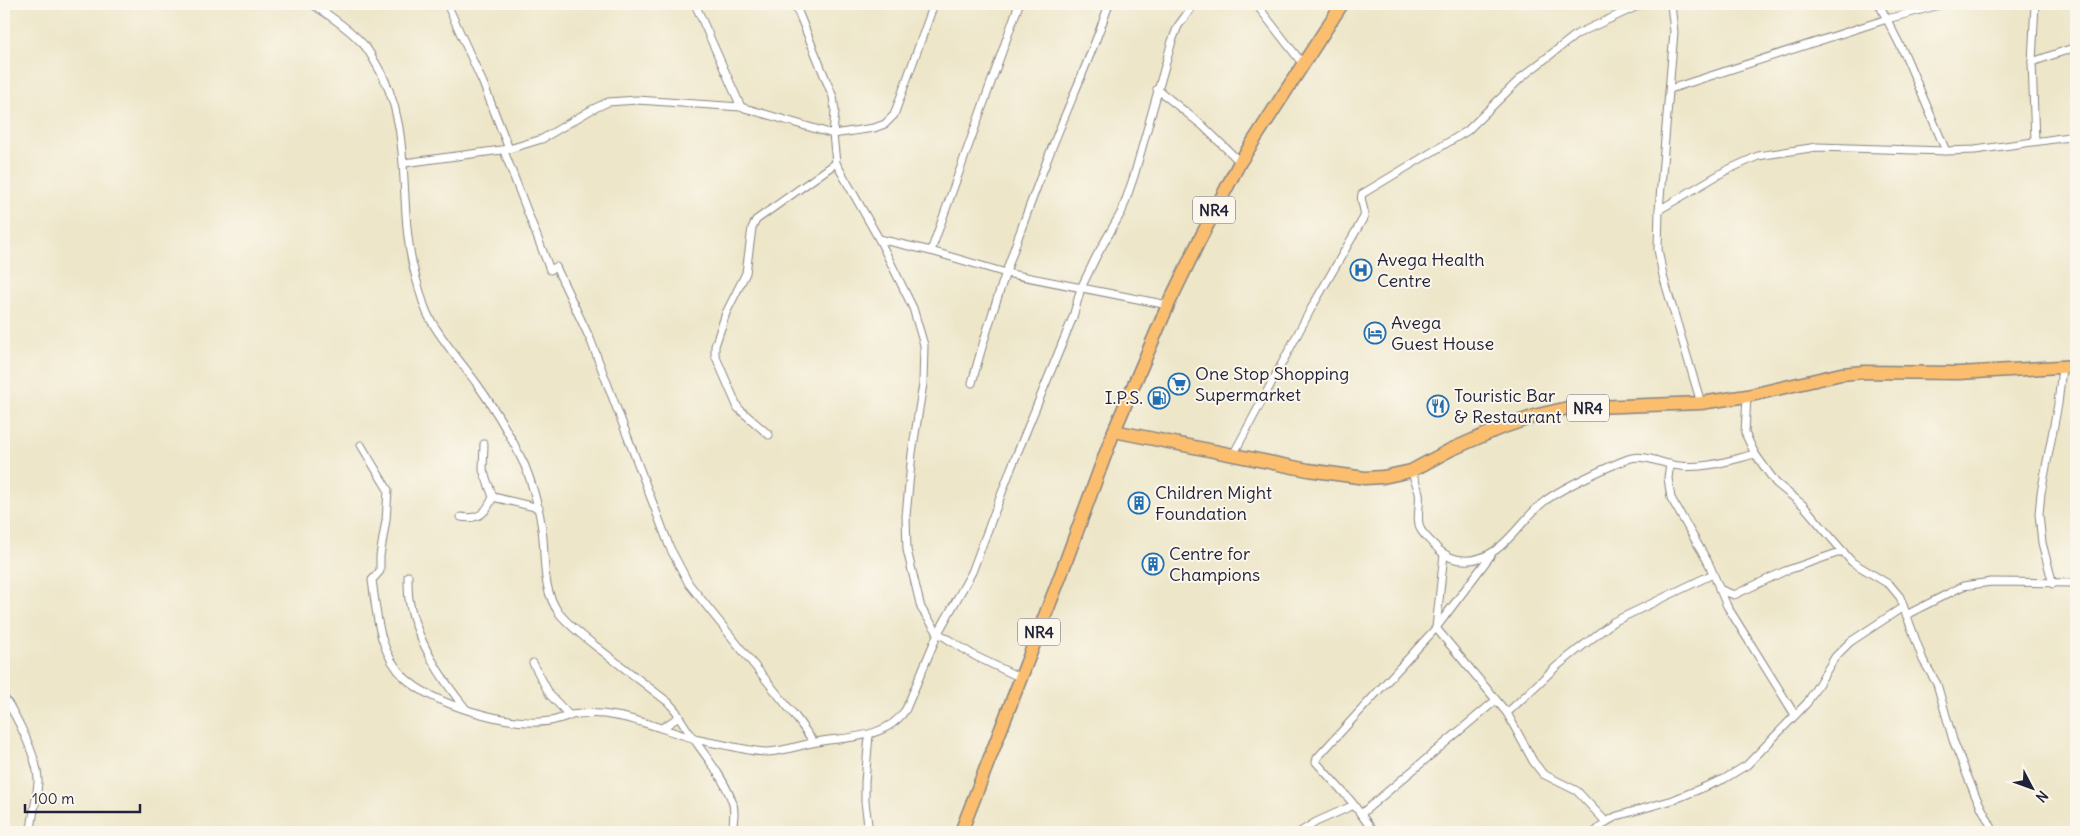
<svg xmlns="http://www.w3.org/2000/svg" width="2080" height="836" viewBox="0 0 2080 836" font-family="Delius,sans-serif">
	<rect width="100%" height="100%" fill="#fbf7ec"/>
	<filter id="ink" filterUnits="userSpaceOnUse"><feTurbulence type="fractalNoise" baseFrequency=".02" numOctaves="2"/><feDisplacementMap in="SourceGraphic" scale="10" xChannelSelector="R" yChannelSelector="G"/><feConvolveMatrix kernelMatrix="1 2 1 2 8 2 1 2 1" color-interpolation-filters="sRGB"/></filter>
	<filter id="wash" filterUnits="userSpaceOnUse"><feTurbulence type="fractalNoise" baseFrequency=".0096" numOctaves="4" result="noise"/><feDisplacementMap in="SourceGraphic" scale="20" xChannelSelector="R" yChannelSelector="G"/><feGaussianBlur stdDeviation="1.12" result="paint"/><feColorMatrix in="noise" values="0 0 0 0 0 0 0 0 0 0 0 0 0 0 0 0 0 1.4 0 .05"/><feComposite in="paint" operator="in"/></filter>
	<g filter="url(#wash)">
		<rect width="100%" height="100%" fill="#ede6c9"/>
	</g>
	<g filter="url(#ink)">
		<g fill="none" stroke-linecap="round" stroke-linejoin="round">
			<!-- minor casing -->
			<g stroke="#888482" stroke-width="9">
				<g id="minor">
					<path d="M 312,4 C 329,15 347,27 361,42 C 367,47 371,55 375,62 C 417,128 395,207 416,278 C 420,291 423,306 429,317 C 442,341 461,362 477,384 C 495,409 512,438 525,466 C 533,486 539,508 542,529 C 546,558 541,588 559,613 C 571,628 588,640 602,651 C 624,668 646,685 668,702 L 676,711 C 692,742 720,768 732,801 C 736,811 733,823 732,832"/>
					<polyline points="447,4 483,83 509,149 504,151 550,270 556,267 591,341 670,548 689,584 795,716 813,741"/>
					<polyline points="695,4 741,107"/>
					<polyline points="795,4 833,97 835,111 833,134 836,163 879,239 913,308 924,345 923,384 912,453 906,516 907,550 921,608 938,633 975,656 1021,678"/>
					<polyline points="1256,4 1302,63"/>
					<polyline points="1671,4 1674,32 1659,210 1658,249 1663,276 1701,403"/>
					<polyline points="1879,4 1906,57 1946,151"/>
					<polyline points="2035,4 2032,62 2035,141"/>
					<polyline points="2032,62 2076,47"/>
					<polyline points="1157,89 1203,126 1240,162"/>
					<polyline points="1670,89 1887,19 1943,4"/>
					<polyline points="404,163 509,149 542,139 591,110 608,102 637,100 741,107 833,134 874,128 885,124 894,115 934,4"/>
					<polyline points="1659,210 1725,171 1758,156 1817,147 1946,151 1975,150 2076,136"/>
					<polyline points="879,239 931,251 1006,273 1168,305"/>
					<polyline points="931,251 1019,4"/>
					<path d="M 972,383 C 992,308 1018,235 1046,163 C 1066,110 1091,58 1109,4"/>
					<polyline points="1747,396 1745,433 1755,454 1776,483 1803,505 1852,562 1890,585 1900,597 1923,660 1937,684 1953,740 1975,795 1994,832"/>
					<polyline points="769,435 738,408 715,355 715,346 726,313 746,273 752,228 756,220 836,163"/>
					<path d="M 361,445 L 388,490 L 386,520 L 380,556 L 380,571 L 372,580 C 377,614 378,652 405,678 C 434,705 510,727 550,721 C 557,720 564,717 571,715 C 586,713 602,713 616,716 C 642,720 667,731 692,738 C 704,742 717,743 729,746 C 741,748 754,752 767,752 C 788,751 808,742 829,740 C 857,737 890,735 906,709 L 938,633 L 972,572 L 1012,466 L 1073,317 L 1081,288 L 1096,257 L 1122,211 L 1134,176 L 1172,41 L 1178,26 L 1192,7"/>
					<path d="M 1233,455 L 1312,307 L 1364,217 C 1366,208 1359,202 1362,194 L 1467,131 L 1522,77 L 1577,34 L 1642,4"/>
					<polyline points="1670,464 1668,478 1671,498 1709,564 1727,606 1795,715"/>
					<path d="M 1411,471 C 1414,478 1417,485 1419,493 C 1421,505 1415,519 1421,530 C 1425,537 1434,544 1439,550 C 1446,556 1454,560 1463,560 C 1501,563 1519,520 1546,500 C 1566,486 1605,468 1628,459 C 1645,453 1663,465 1680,466 C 1705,469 1731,460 1755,454"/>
					<polyline points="493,497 539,508"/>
					<path d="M 461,517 C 479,520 486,513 493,497 L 483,470 L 484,444"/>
					<polyline points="1491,555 1436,628 1507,713 1533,761 1543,774 1577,791 1606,822"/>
					<path d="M 408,576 C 408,584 408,592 409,599 C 415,638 442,680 466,709"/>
					<polyline points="2053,584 2042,543 2039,514 2041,493 2058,404 2062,368"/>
					<polyline points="1719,589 1734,595 1785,571 1843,551"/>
					<polyline points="1906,615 1963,586 1991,582 2076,583"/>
					<polyline points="533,663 550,695 570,716"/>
					<path d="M 4,697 C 16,715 39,760 38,782 C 37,799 32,815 31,832"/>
					<polyline points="1507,713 1557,666 1613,622 1713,574"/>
					<polyline points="662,728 679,717"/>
					<polyline points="1361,814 1496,700"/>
					<polyline points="869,832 865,802 865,782 869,735"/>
					<polyline points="1300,832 1316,822 1354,805"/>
					<polyline points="1374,832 1351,801 1316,762 1317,758 1436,628 1444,554"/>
					<polyline points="1595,832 1606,822 1617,816 1673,800 1724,779 1747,765 1807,703 1835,657 1850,642 1903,607"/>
				</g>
			</g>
			<!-- trunk casing -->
			<g stroke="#888482" stroke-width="15">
				<g id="trunk">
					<polyline points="1114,431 1308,470 1365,478 1383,477 1411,471 1450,450 1498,429 1538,415 1568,408 1701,403 1747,396 1841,374 1864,372 1959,373 2076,366"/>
					<polyline points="961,832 1060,577 1114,431 1168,305 1199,241 1240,162 1342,4"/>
				</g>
			</g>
			<!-- minor -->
			<use href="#minor" stroke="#fff" stroke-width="7"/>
			<!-- trunk -->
			<use href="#trunk" stroke="#fbbe6e" stroke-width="12"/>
		</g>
	</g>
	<!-- icons -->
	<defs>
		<g id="hospital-ring" transform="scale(1.125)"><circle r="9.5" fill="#fbf7ec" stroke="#1f6fb2" stroke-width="1.5"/><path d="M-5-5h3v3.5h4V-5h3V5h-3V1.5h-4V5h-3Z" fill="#1f6fb2"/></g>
		<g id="hotel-ring" transform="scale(1.125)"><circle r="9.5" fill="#fbf7ec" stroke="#1f6fb2" stroke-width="1.5"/><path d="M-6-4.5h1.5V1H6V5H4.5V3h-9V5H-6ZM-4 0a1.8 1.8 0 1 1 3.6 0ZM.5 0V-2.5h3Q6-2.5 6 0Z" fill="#1f6fb2"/></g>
		<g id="supermarket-ring" transform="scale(1.125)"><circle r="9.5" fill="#fbf7ec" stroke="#1f6fb2" stroke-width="1.5"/><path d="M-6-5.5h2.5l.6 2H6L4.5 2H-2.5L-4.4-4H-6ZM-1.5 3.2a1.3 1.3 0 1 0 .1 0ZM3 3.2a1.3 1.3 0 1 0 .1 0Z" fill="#1f6fb2"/></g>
		<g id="fuel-ring" transform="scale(1.125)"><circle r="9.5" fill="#fbf7ec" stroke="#1f6fb2" stroke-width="1.5"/><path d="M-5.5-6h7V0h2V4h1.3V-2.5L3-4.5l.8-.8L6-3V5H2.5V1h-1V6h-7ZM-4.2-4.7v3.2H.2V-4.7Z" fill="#1f6fb2"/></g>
		<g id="restaurant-ring" transform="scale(1.125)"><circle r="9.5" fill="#fbf7ec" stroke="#1f6fb2" stroke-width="1.5"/><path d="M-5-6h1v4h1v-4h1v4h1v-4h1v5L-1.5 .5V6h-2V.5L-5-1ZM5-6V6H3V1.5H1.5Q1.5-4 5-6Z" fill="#1f6fb2"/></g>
		<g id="building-ring" transform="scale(1.125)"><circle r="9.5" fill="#fbf7ec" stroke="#1f6fb2" stroke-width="1.5"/><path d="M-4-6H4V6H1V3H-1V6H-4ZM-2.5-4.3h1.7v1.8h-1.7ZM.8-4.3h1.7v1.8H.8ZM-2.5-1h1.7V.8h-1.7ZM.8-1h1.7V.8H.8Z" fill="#1f6fb2"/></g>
	</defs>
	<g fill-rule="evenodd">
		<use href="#hospital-ring" x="1361" y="270"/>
		<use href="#hotel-ring" x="1375" y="333"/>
		<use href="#supermarket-ring" x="1179" y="384"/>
		<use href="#fuel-ring" x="1159" y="398"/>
		<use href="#restaurant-ring" x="1438" y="406"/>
		<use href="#building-ring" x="1139" y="503"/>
		<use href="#building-ring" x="1153" y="564"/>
	</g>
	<g text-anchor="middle" stroke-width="4" stroke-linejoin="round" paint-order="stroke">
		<!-- shield labels -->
		<g fill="#fbf7ec" stroke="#636270" stroke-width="1">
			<rect x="1193" y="196.5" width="42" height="27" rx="4"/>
			<rect x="1567" y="394.5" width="42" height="27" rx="4"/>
			<rect x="1018" y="618.5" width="42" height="27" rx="4"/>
		</g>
		<g font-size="16" font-weight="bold" fill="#22223b">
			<text x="1214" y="216">NR4</text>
			<text x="1588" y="414">NR4</text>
			<text x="1039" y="638">NR4</text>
		</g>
		<!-- poi labels -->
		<g font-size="18" fill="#22223b" stroke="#fbf7ec" text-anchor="start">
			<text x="1377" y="266">Avega Health<tspan x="1377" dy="21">Centre</tspan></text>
			<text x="1391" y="329">Avega<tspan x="1391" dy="21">Guest House</tspan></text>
			<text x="1195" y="380">One Stop Shopping<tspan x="1195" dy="21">Supermarket</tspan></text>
			<text x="1454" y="402">Touristic Bar<tspan x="1454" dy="21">&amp; Restaurant</tspan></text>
			<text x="1143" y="404" text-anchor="end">I.P.S.</text>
			<text x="1155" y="499">Children Might<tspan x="1155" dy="21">Foundation</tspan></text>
			<text x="1169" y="560">Centre for<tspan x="1169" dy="21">Champions</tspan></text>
		</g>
	</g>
	<!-- margin -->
	<rect width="2080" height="836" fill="none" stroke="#fbf7ec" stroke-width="20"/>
	<!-- north arrow -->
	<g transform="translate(2032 788) rotate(131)" stroke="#fbf7ec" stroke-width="4" paint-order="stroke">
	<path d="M0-4L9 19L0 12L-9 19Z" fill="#22223b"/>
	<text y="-8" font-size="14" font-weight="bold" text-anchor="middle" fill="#22223b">N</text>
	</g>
	<!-- scale -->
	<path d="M25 804v8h115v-8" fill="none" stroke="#22223b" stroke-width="2.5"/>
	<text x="32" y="804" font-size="15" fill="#22223b" stroke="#fbf7ec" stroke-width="4" paint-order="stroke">100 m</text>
</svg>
